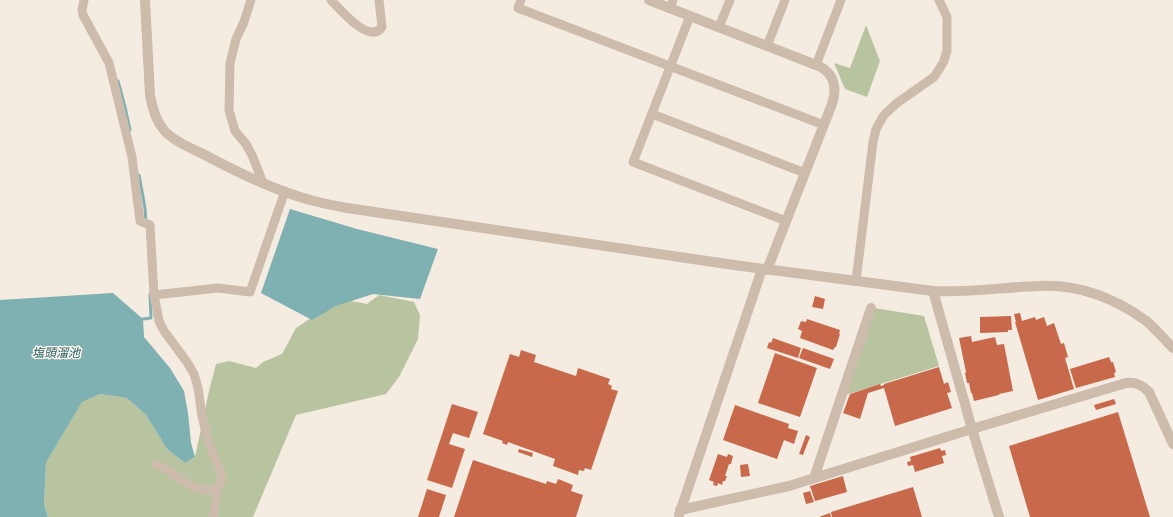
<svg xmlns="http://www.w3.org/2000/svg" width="1173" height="517" viewBox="0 0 1173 517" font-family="'Varela Round','Noto Sans JP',sans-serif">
	<rect width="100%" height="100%" fill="#f4ebe1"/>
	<!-- green -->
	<g fill="#b8c4a0">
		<polygon points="866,25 880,61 867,97 845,89 834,63 850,68"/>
		<polygon points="379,295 414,302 420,315 418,339 399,377 386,394 296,415 253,517 48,517 44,504 46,463 82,402 100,394 127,398 146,415 167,449 185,463 195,457 209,391 216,364 229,361 256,368 263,362 282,354 296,328 323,310 346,300 367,304"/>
		<polygon points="874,308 924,316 939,366 845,395"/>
	</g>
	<!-- water -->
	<g fill="#7fb0b2">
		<polygon points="290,209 357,229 438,249 420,299 373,294 336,306 312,320 261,293"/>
		<polygon points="113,293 143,319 144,337 170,368 184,391 188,413 191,443 195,457 185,463 167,449 146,415 127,398 100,394 82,402 46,463 44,504 48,517 0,517 0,300"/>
	</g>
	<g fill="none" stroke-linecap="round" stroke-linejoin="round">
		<!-- stream -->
		<g stroke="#7fb0b2" stroke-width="3">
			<polyline points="118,81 125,107 130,130"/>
			<polyline points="139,175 145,208 146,223"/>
			<polyline points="143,319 151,318 150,294"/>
		</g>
	</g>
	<!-- building -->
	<g fill="#c8694b">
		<polygon points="815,296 825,299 823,309 812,307"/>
		<polygon points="1020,313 1022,321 1035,317 1036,320 1044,317 1047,326 1054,323 1061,344 1064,343 1068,357 1065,358 1074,389 1038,400 1015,322 1016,322 1014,314"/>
		<polygon points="1011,316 1012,330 1008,330 1008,332 980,333 980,317"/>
		<polygon points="807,319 840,330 839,334 840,334 836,347 835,347 833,350 800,338 802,331 798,329 801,321 806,322"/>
		<polygon points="971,336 972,342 995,337 997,345 1004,344 1013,391 999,394 999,395 974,401 972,393 971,393 969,383 967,383 965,373 966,372 959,338"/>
		<polygon points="773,338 801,348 798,358 767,348 769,342 771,343"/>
		<polygon points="803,348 834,359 830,369 799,358"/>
		<polygon points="521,350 536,355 534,362 576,376 578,368 610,379 608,384 612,386 611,389 618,391 591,470 585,468 584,471 579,470 578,475 553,466 555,459 508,442 507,445 502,443 503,441 483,434 510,354 519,357"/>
		<polygon points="775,353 817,368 800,417 758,403"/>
		<polygon points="1109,357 1111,362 1113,362 1116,372 1114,373 1115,377 1076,388 1070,369"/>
		<polygon points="939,367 944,384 948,382 951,392 947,393 952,408 895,426 884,388 868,393 860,419 843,413 850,394 880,384 881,386 884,385 884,384"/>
		<polygon points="1114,399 1116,404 1096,410 1094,405"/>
		<polygon points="452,404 478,412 469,438 453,433 449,444 465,449 452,488 427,480"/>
		<polygon points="735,405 789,424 788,428 798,431 794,444 784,440 777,459 723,440"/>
		<polygon points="1118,412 1150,517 1030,517 1009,446"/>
		<polygon points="806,435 810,437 803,455 799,454"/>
		<polygon points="940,448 941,451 945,450 946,455 942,456 944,463 915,472 913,465 908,466 907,462 911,461 910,457"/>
		<polygon points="519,449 533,453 532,457 518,452"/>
		<polygon points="718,454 727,457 728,454 733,456 731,464 729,464 725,476 727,476 725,481 723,481 722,485 718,483 717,486 713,485 714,482 709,480"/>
		<polygon points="473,460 546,484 547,481 556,484 558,479 573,485 571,491 583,495 576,517 454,517"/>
		<polygon points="748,464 750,476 741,477 740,465"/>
		<polygon points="843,476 847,492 815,501 810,486"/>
		<polygon points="913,487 922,517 832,517 831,512"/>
		<polygon points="427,489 446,495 439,517 418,517"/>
		<polygon points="810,491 814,502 806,504 803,493"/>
		<polygon points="830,513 831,517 819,517"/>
	</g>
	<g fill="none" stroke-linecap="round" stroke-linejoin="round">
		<!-- minor -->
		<g stroke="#cdbbac" stroke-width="9">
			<polyline points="84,0 82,10 83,15 109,63 132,157 140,221 150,225 154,295 159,321 164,331 187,362 194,374 198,388 202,416 208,441 221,473 221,480 218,487 213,490 207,490 198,489 183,481 165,468 156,465"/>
			<polyline points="251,0 244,22 236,39 230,63 229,110 235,131 246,144 252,155 263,183"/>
			<path d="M 331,0 C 341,10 369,45 382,27 L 379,0"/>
			<polyline points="521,0 518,8 824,125"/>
			<polyline points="670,8 673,0"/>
			<polyline points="690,16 633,162 786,221"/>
			<polyline points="719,27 730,0"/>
			<polyline points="767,46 785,0"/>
			<polyline points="816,65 841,0"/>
			<polyline points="652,114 805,173"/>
			<polyline points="856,281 873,142 876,129 884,115 897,103 934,77 943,63 947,51 947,17 939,0"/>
			<polyline points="154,295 218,288 250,292 285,191"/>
			<polyline points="213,517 218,487"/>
		</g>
		<!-- tertiary -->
		<g stroke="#cdbbac" stroke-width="10">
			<path d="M 145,0 L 150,95 C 152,107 155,119 163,129 C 172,140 188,147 201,153 C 237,172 275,191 314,201 C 325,204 336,206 347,208 L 734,265 L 933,291 C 968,293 1004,287 1039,286 C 1077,284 1114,298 1145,320 C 1155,328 1164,339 1173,348"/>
			<path d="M 649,0 L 816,65 C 819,66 823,68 825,70 C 836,78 836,93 832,104 L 767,270"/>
			<polyline points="933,291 972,429 999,517"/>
			<polyline points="814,478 871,308"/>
			<path d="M 680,510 L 789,486 L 972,429 L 1126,383 C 1136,382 1142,385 1149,392 L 1173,444"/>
			<polyline points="679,515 762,269"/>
		</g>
	</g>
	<g text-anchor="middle" stroke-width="3" stroke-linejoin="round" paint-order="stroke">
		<!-- water labels -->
		<g font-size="12" font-style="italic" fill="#1f5a5e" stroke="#fbf5ee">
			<text x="56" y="357">塩頭溜池</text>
		</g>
	</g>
</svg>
